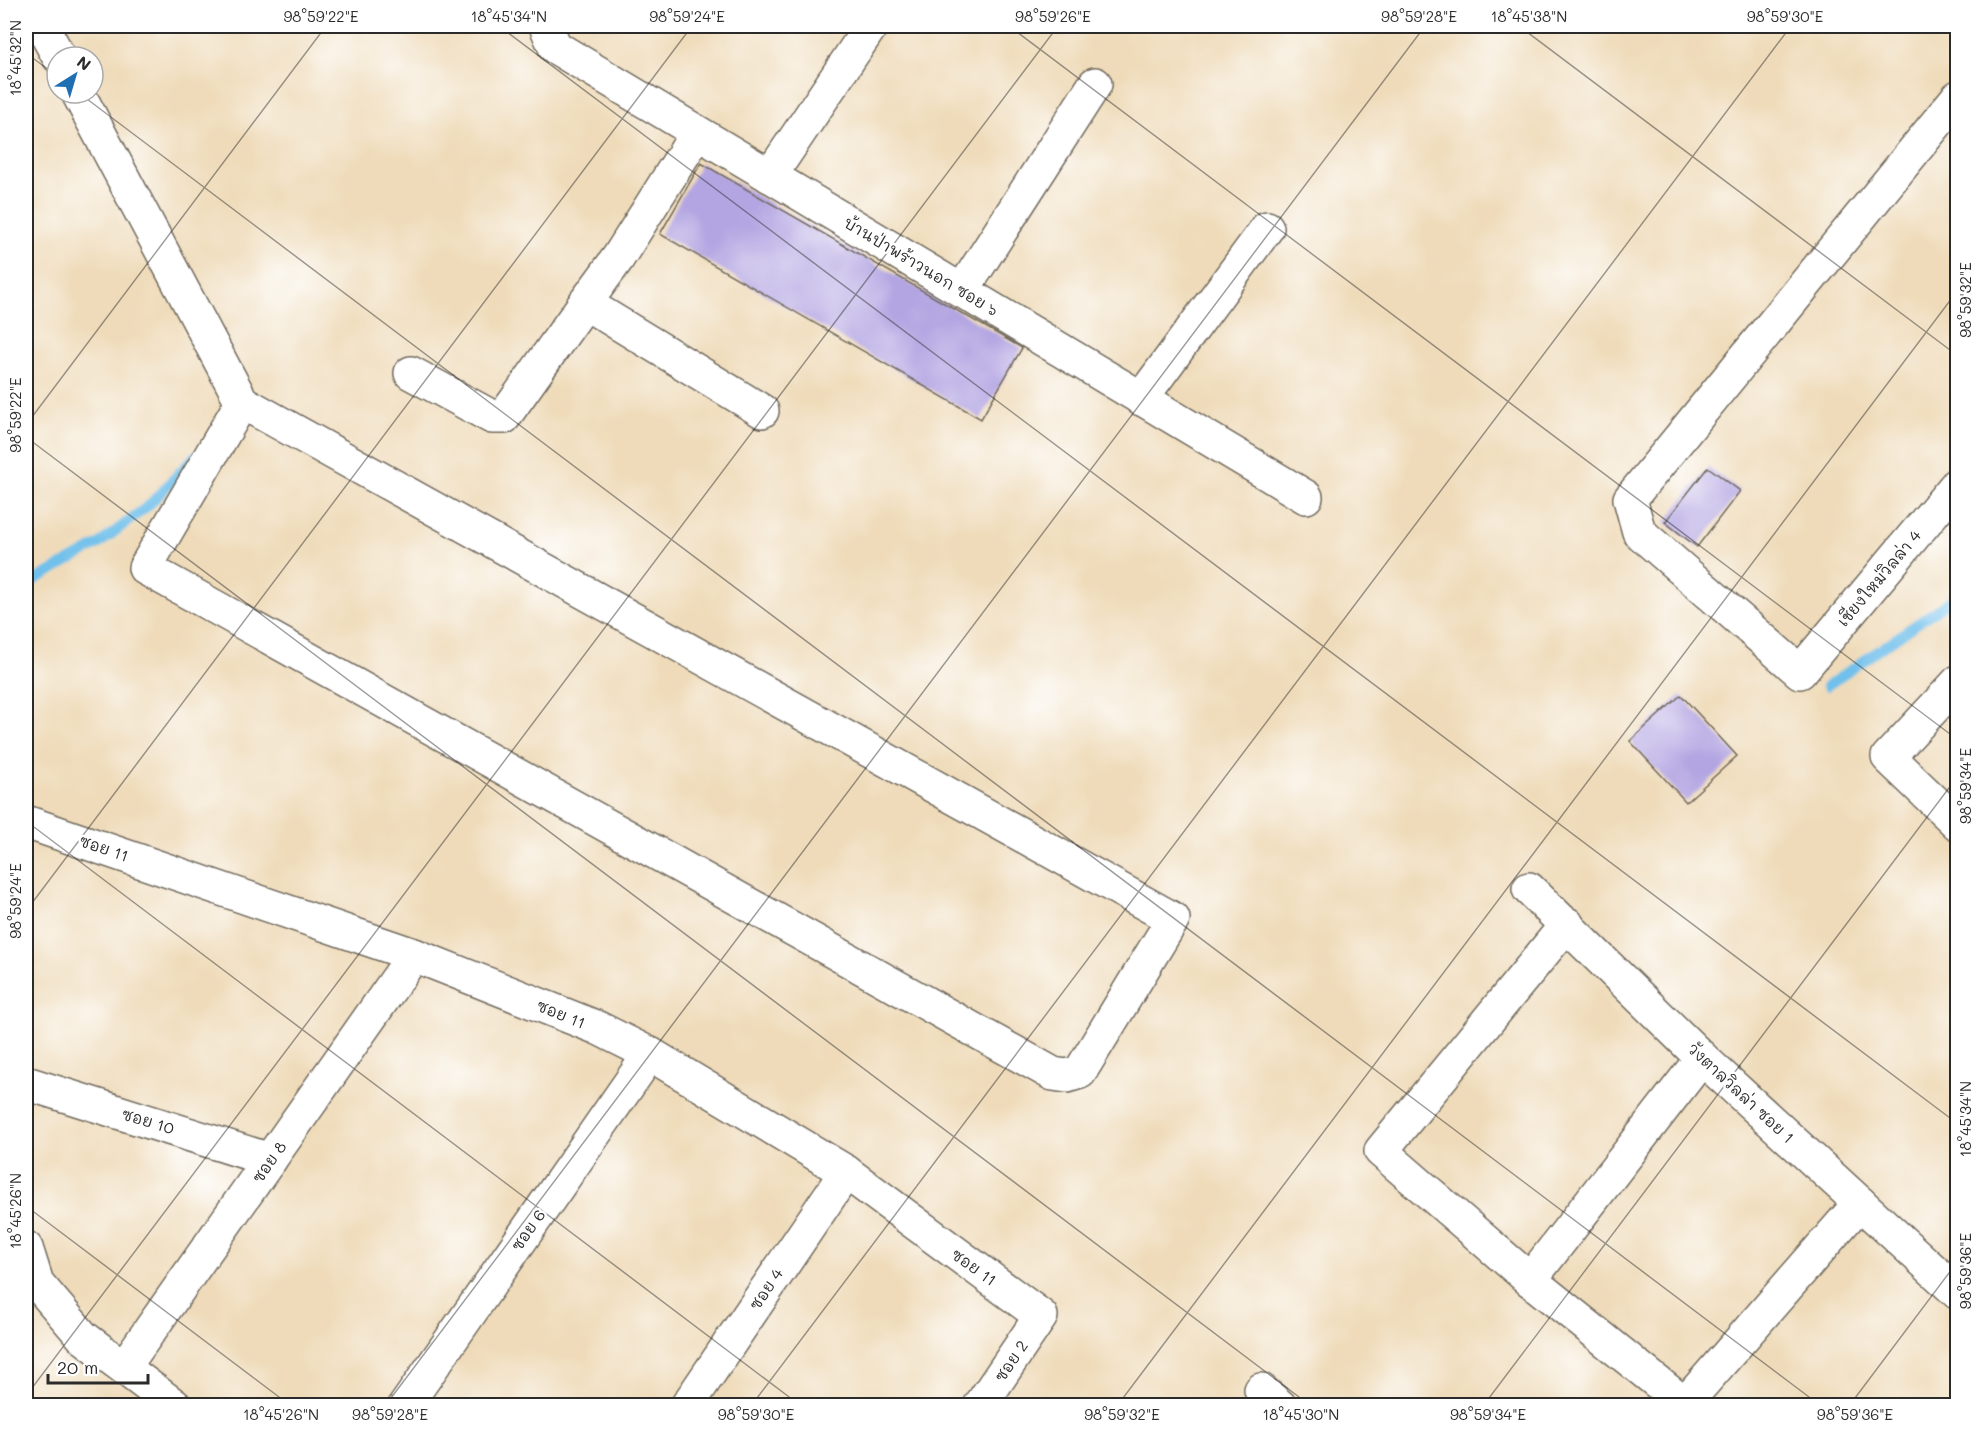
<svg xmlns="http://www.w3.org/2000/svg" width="1983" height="1431" viewBox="0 0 1983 1431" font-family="Mali,'Playpen Sans Thai',sans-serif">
	<rect width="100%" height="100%" fill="#fff"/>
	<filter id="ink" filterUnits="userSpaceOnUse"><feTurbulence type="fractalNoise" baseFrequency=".0167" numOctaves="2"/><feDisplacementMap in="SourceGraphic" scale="12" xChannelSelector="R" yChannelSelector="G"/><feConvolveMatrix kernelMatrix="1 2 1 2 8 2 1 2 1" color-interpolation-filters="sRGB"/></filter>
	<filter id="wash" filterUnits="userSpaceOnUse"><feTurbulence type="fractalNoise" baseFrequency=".008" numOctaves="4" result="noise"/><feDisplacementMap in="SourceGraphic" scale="24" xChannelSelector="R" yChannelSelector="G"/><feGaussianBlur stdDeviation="1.35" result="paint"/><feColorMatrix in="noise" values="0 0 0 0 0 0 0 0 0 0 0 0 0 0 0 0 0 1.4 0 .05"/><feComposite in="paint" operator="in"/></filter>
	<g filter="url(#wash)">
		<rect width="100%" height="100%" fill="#efdbba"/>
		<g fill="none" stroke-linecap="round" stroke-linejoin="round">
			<!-- stream -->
			<g stroke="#70c0eb" stroke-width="10">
				<polyline points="26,585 99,544 149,505 195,456"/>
				<polyline points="1827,686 1958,595"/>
			</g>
		</g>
		<g id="blocks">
			<!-- building -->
			<g fill="#b3a5e2">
				<polygon points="701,163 1022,348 981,419 660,234"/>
				<polygon points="1708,467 1740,491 1697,547 1665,522"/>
				<polygon points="1681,695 1737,756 1686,802 1630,741"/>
			</g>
		</g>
	</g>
	<g filter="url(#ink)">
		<use href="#blocks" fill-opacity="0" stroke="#70695d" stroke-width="1.5"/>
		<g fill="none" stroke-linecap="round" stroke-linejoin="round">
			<!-- minor casing -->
			<g stroke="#70695d" stroke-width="36">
				<g id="minor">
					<polyline points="42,26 59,57"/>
					<polyline points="546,26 555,47 1306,497"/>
					<polyline points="78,93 242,402 1173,919 1080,1072 1067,1076 1053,1074 145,568 242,402"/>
					<polyline points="1958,97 1630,499 1639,532 1800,672 1958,483"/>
					<polyline points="697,133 618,258 585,303 762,411"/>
					<polyline points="770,176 871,26"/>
					<polyline points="962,291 1095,84"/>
					<polyline points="411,373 492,417 504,417 585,303"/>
					<polyline points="1141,399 1267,228"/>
					<polyline points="1958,682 1888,757 1958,824"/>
					<polyline points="26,822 414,955 598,1028 650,1054 846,1172 1041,1316 980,1406"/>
					<polyline points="1529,889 1702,1058 1958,1293"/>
					<polyline points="1567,924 1381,1151 1530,1280 1687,1406"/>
					<polyline points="26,1083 270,1160"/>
					<polyline points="26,1248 37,1283 83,1337 175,1406"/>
					<polyline points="1530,1280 1702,1058"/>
					<polyline points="124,1367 414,955"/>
					<polyline points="1261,1390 1280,1406"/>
					<polyline points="405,1406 650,1054"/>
					<polyline points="687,1406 846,1172"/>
					<polyline points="1683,1406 1860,1203"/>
				</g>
			</g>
			<!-- minor -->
			<use href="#minor" stroke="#fff" stroke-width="33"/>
		</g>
	</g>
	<!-- ticks -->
	<path fill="none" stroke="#2b2b2b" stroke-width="1.5" stroke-opacity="0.45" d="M 499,26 L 1958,1124M 1009,26 L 1958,740M 1519,26 L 1958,356M 26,53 L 57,76M 79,93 L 1821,1406M 26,425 L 326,26M 26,437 L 1311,1406M 26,821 L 801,1406M 26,911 L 692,26M 26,1206 L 291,1406M 26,1396 L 1058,26M 385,1406 L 1425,26M 751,1406 L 1791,26M 1117,1406 L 1958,290M 1483,1406 L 1958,776M 1849,1406 L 1958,1261"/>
	<g text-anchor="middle" stroke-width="5" stroke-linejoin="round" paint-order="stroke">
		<!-- street labels -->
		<g font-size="16" fill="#2b2b2b" stroke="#fff">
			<text transform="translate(921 266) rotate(31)" y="6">บ้านป่าพร้าวนอก ซอย ๖</text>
			<text transform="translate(1879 578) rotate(-50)" y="6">เชียงใหม่วิลล่า 4</text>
			<text transform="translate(104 848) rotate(19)" y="6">ซอย 11</text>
			<text transform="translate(561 1014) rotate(22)" y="6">ซอย 11</text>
			<text transform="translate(1741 1093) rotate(43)" y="6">วังตาลวิลล่า ซอย 1</text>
			<text transform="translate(148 1121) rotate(17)" y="6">ซอย 10</text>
			<text transform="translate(269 1162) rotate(-55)" y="6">ซอย 8</text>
			<text transform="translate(528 1230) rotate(-55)" y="6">ซอย 6</text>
			<text transform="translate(974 1267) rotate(36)" y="6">ซอย 11</text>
			<text transform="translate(766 1289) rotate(-56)" y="6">ซอย 4</text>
			<text transform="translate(1011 1361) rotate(-56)" y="6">ซอย 2</text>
		</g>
	</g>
	<!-- margin -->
	<rect width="1983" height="1431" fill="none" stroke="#fff" stroke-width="66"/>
	<!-- north arrow -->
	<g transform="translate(75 75) rotate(37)"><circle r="28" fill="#ffffff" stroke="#aaaaaa" stroke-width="1.5"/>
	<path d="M0-4.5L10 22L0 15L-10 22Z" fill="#1f6fb2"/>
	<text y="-9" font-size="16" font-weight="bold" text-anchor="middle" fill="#2b2b2b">N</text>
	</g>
	<!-- scale -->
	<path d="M48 1374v9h100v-9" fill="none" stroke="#2b2b2b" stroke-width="3"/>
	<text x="57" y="1374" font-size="18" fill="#2b2b2b" stroke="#ffffff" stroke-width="4.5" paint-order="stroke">20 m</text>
	<rect x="33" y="33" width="1917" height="1365" fill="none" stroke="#2b2b2b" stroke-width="2"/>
	<g font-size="15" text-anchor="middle" fill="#2b2b2b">
		<text x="321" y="22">98°59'22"E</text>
		<text x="509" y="22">18°45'34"N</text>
		<text x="687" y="22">98°59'24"E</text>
		<text x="1053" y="22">98°59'26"E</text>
		<text x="1419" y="22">98°59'28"E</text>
		<text x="1529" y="22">18°45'38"N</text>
		<text x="1785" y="22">98°59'30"E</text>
		<text transform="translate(16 58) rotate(-90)" y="5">18°45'32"N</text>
		<text transform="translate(1966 300) rotate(-90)" y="5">98°59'32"E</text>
		<text transform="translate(16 415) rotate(-90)" y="5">98°59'22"E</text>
		<text transform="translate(1966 786) rotate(-90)" y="5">98°59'34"E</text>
		<text transform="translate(16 901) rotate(-90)" y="5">98°59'24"E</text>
		<text transform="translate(1966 1119) rotate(-90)" y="5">18°45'34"N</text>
		<text transform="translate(16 1211) rotate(-90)" y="5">18°45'26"N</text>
		<text transform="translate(1966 1271) rotate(-90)" y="5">98°59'36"E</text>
		<text x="281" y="1420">18°45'26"N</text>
		<text x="390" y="1420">98°59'28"E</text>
		<text x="756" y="1420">98°59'30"E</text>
		<text x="1122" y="1420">98°59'32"E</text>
		<text x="1301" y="1420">18°45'30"N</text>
		<text x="1488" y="1420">98°59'34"E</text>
		<text x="1855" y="1420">98°59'36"E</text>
	</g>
</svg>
